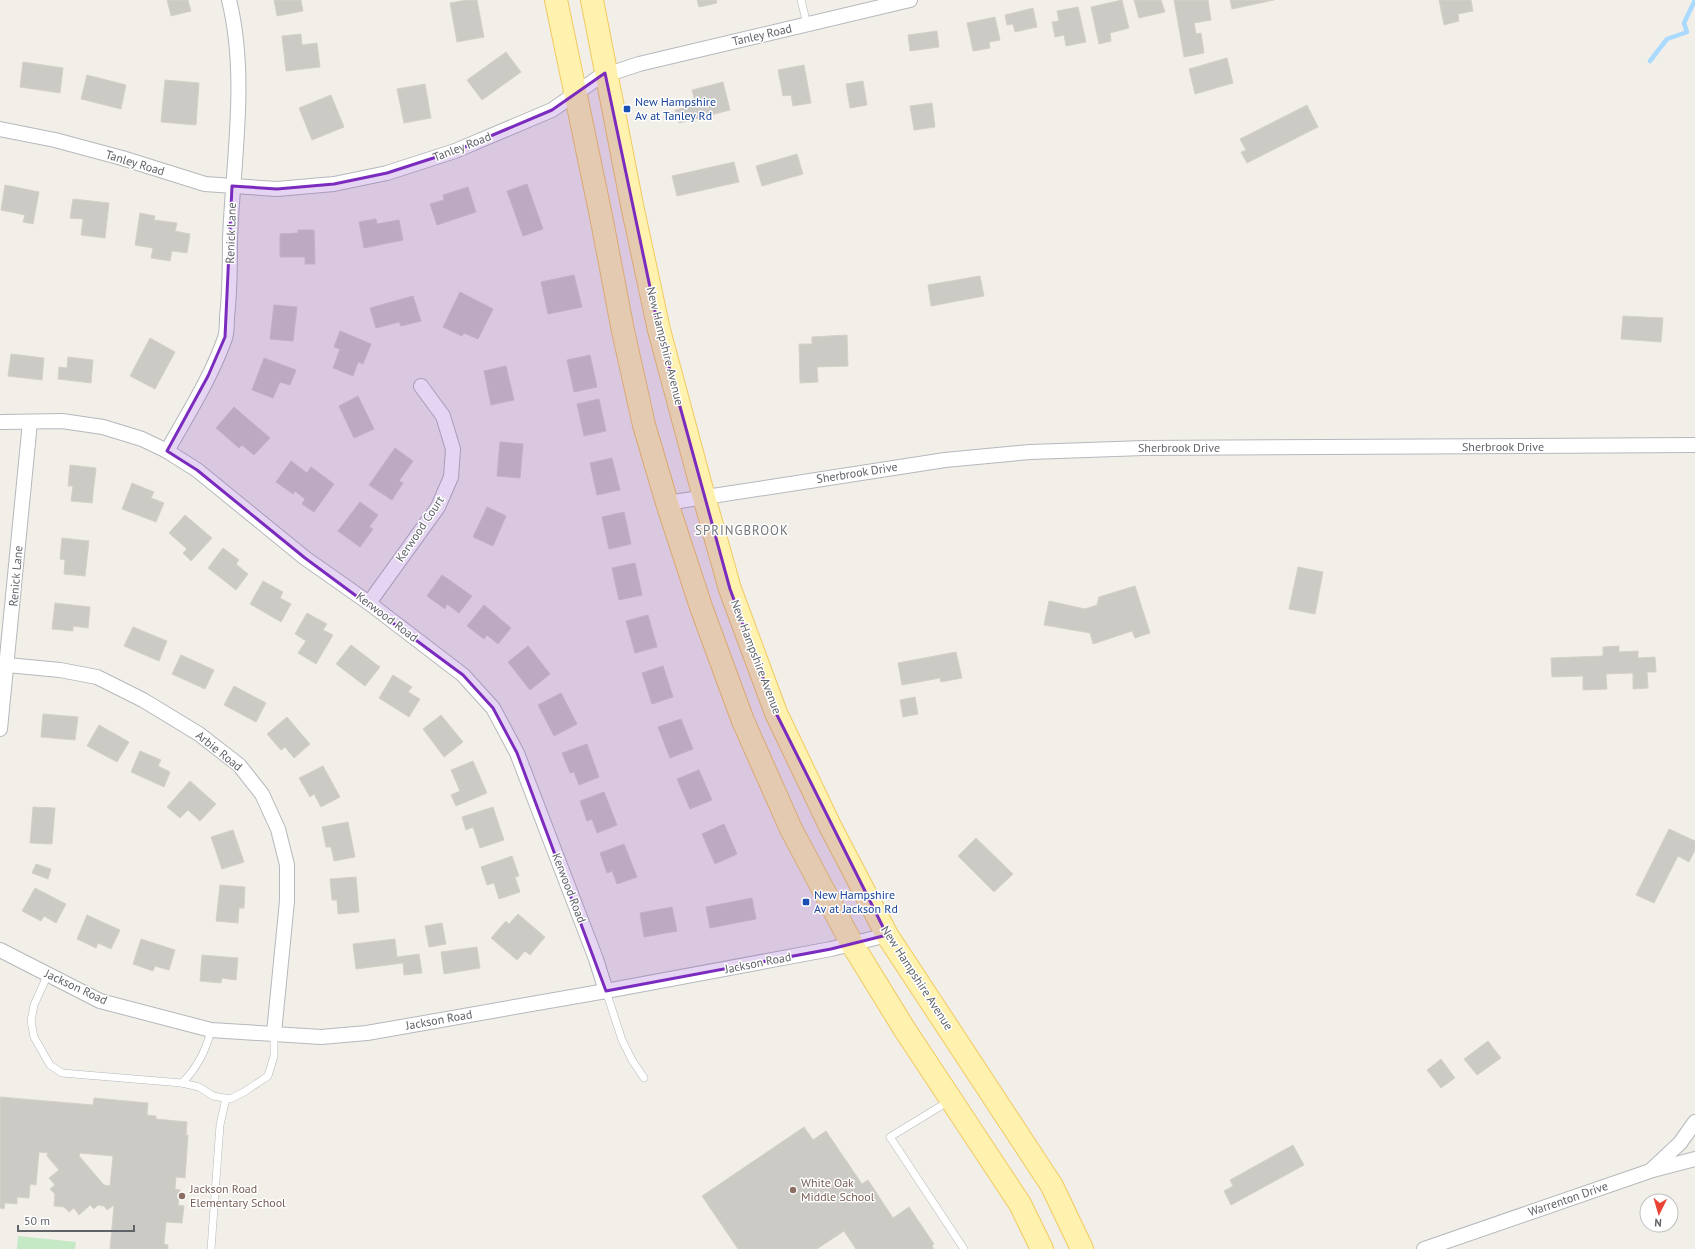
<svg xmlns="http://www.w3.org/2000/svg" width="1695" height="1249" viewBox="0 0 1695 1249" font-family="'PT Sans',sans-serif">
	<rect width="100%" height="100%" fill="#f1efe8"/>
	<!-- green -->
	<polygon fill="#c5e8c5" points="18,1236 76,1242 75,1249 17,1249"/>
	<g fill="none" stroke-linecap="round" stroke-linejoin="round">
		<!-- stream -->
		<polyline stroke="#aadaff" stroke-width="4.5" points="1650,61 1667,39 1687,32 1684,23 1695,0"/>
	</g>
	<!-- building -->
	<g fill="#cccac5" stroke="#d6d1c6" fill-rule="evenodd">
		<polygon points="167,0 188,0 191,11 171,16"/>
		<polygon points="274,0 301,0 303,11 277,16"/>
		<polygon points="467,0 477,0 484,37 457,42 450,3"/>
		<polygon points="697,0 716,0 717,3 699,7"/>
		<polygon points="1122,0 1129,28 1110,33 1111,41 1099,44 1091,7"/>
		<polygon points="1134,0 1161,0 1165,12 1139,18"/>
		<polygon points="1174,0 1208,0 1211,20 1194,23 1196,34 1201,33 1204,53 1184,57"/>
		<polygon points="1230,0 1274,0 1232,9"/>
		<polygon points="1439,0 1471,0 1473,11 1458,14 1459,21 1444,25"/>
		<polygon points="1078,7 1086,42 1066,46 1064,35 1055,37 1052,22 1059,21 1057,11"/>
		<polygon points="1033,8 1037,27 1015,32 1013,24 1007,25 1005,15"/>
		<polygon points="995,17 1000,40 989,42 990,48 973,51 967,23"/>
		<polygon points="937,31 939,47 910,51 908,35"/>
		<polygon points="301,34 302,45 317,43 320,67 286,71 282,36"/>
		<polygon points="506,52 521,72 482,100 467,80"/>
		<polygon points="1227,58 1233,83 1195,94 1189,69"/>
		<polygon points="23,62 63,68 60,93 20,87"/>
		<polygon points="804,65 811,103 793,106 791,95 783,96 778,70"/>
		<polygon points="87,75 126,85 121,109 81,99"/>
		<polygon points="165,80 199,83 196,125 161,122"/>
		<polygon points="863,81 867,105 850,108 846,84"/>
		<polygon points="723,82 730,110 679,123 675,110 696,105 692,90"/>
		<polygon points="425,84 431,118 404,123 397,89"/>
		<polygon points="331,95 344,127 312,140 299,108"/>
		<polygon points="932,103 935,127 914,130 910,106"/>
		<polygon points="1307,105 1318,127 1247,163 1241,152 1246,150 1240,139"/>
		<polygon points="797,154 803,174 762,186 756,166"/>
		<polygon points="734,162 739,182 677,196 672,176"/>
		<polygon points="527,184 543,229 523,236 507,191"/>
		<polygon points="5,185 39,192 33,224 23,222 25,215 1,210"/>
		<polygon points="468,187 476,212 437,225 430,204 444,200 443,195"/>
		<polygon points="73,199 109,203 105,238 81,235 83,219 70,218"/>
		<polygon points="140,213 155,216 154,220 177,223 175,231 190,234 187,253 172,251 170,261 151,258 153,248 135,245"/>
		<polygon points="376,219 377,224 399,220 403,240 364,248 359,222"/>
		<polygon points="298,230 314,230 315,264 305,264 305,257 280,257 280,234 298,233"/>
		<polygon points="574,275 582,307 548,314 541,282"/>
		<polygon points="980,276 984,296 931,306 928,285"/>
		<polygon points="460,292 493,309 478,339 464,333 462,336 443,327"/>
		<polygon points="413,296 421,321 401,326 399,322 376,328 370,308"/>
		<polygon points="274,305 297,307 293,341 270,339"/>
		<polygon points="1623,316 1663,318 1661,342 1621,339"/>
		<polygon points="340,331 371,344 363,364 358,362 353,376 333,368 340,349 334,347"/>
		<polygon points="847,335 848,366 817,367 818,382 800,383 799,344 812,344 812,337"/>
		<polygon points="150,338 175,352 155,389 130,376"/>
		<polygon points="11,354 44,358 42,380 8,376"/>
		<polygon points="590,355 597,387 574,392 567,360"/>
		<polygon points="68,357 93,360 91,383 58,379 59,367 67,368"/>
		<polygon points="264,358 296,370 290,385 280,382 273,398 252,390"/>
		<polygon points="506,366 514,400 491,405 484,371"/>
		<polygon points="358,396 374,429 354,438 339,406"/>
		<polygon points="599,399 606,431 584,436 577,404"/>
		<polygon points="234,407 270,438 254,455 242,445 239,448 216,428"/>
		<polygon points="500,442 523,444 520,478 497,476"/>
		<polygon points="395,448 413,461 399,481 403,483 392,500 369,485"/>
		<polygon points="612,458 620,490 597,495 590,463"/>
		<polygon points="291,461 307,473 311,467 334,484 314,512 302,504 305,499 295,491 293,494 276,482"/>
		<polygon points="70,465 96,468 92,503 71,501 73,486 68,486"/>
		<polygon points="132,483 154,492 151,498 164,503 156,522 122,509"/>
		<polygon points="360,502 378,515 369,527 373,529 360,547 338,531"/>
		<polygon points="487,507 506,516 493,546 473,537"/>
		<polygon points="624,512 631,544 609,549 602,517"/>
		<polygon points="185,515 212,538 191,561 183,553 187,549 169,533"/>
		<polygon points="62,538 89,541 85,576 64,574 65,560 60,559"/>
		<polygon points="223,548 239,560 236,564 248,574 236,590 208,568"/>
		<polygon points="635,563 642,595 619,600 612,568"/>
		<polygon points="1298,567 1323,572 1315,614 1289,609"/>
		<polygon points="442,575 472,596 459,613 447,604 445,609 427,596"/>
		<polygon points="263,581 283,592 280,598 291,604 281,622 250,604"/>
		<polygon points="1135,586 1150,633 1135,638 1132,631 1093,644 1090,633 1044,625 1049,601 1085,609 1097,605 1099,597"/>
		<polygon points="55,603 90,607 88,628 73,626 73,631 52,629"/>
		<polygon points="484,605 511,628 498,644 487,635 484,639 467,626"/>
		<polygon points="307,613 327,624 323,630 333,635 316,664 298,653 306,641 295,634"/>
		<polygon points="648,615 657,647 635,653 626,621"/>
		<polygon points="133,627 167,641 159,661 124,646"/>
		<polygon points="351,645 380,667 365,686 336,664"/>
		<polygon points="528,646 550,674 530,690 508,662"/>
		<polygon points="1619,646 1619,652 1638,651 1638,658 1655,657 1656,672 1647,672 1648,688 1633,689 1633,673 1606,674 1607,689 1583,690 1583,676 1552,677 1551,658 1603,656 1603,647"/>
		<polygon points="956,652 962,678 941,682 940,678 902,685 898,663"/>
		<polygon points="181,655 214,670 205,689 172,674"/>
		<polygon points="663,666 673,697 652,704 642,673"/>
		<polygon points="393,675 412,687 408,692 420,699 409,717 379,698"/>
		<polygon points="234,686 266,703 256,722 224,705"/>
		<polygon points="561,693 577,724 554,736 538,705"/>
		<polygon points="915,697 918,714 903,717 900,700"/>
		<polygon points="43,714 78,717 75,740 41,737"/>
		<polygon points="441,715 463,742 444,757 423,729"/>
		<polygon points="287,717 310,744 294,758 285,747 281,750 267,734"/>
		<polygon points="681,719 693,749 670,758 658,727"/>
		<polygon points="99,725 129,742 117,762 87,746"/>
		<polygon points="587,744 599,777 579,785 574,772 570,773 562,753"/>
		<polygon points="140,751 161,760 158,766 170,772 164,787 131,772"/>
		<polygon points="473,761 487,793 456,806 451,795 460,791 451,770"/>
		<polygon points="323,766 340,797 321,807 314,794 310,797 299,778"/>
		<polygon points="699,770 712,800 690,809 677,779"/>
		<polygon points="190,781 216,804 200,821 188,810 180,818 167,807"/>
		<polygon points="604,792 617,825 597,833 592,819 587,821 580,801"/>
		<polygon points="33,807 55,808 52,844 30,843"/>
		<polygon points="493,807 504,840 480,848 473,827 466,830 462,817"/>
		<polygon points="348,822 355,857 334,861 331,847 326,847 322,827"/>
		<polygon points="724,824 737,854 715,864 702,834"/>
		<polygon points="1669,829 1695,841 1695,850 1689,862 1678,856 1654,903 1636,895"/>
		<polygon points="233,830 244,862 222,869 211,837"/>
		<polygon points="976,838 1013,874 994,892 958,856"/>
		<polygon points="624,844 637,877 617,884 612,871 607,873 600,853"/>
		<polygon points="512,856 519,876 515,877 520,892 499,899 494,883 487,885 481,867"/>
		<polygon points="36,864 51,869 48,879 32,873"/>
		<polygon points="356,877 359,912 338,914 337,900 332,900 330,879"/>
		<polygon points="220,885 245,887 244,908 239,908 238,923 216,921"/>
		<polygon points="35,888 66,904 56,923 44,916 41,921 22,911"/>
		<polygon points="752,898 756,919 710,928 706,907"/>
		<polygon points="672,907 677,931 644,937 640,913"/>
		<polygon points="518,914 545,937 530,955 525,951 517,960 491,938 506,921 509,924"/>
		<polygon points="87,915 120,930 111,949 98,943 96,948 77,939"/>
		<polygon points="442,923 446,944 429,947 425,926"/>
		<polygon points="141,939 175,950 169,970 155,966 153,971 133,964"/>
		<polygon points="395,939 397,957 419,954 422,973 404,975 403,963 356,969 353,944"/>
		<polygon points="477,947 480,968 444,974 441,952"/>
		<polygon points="202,955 238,958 236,980 222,978 221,983 200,981"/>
		<polygon points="1488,1041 1501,1058 1477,1075 1464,1059"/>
		<polygon points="1441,1059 1455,1078 1441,1088 1427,1070"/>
		<path d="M 0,1097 L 93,1105 L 94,1098 L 148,1103 L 147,1115 L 156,1116 L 156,1119 L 187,1122 L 186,1135 L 188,1135 L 185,1178 L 176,1177 L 175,1189 L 180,1190 L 178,1205 L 184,1206 L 182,1223 L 166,1222 L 164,1244 L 168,1245 L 168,1249 L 110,1249 L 114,1205 L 107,1210 L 104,1206 L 98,1205 L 94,1209 L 90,1205 L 79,1215 L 74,1208 L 69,1212 L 64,1207 L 54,1206 L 55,1194 L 50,1189 L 55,1185 L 49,1178 L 59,1170 L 47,1156 L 48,1153 L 39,1152 L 36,1185 L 30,1184 L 29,1198 L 17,1197 L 17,1204 L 5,1203 L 4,1209 L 0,1208 ZM 80,1153 L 113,1156 L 110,1186 L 104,1185 L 79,1156 Z"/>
		<polygon points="804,1127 813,1140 826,1131 862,1184 868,1180 893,1218 909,1207 934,1244 932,1246 934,1249 856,1249 844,1231 817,1249 738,1249 702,1196"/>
		<polygon points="1293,1145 1304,1165 1231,1205 1224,1191 1233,1186 1230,1180"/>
	</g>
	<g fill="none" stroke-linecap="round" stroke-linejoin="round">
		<!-- lane casing -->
		<g stroke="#b5b8bc" stroke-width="8">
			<g id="lane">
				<polyline points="801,0 807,24"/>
				<polyline points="48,974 34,1005 31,1021 34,1037 50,1065 62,1073 182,1083 199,1087 213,1096 230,1099 244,1092 268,1076 274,1056 274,1033"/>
				<polyline points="606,991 622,1040 632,1060 644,1078"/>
				<path d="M 182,1083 C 197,1068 206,1051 211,1030"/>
				<polyline points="949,1101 890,1137 964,1249"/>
				<polyline points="211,1249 220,1125 226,1098"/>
			</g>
		</g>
		<!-- street casing -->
		<g stroke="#b5b8bc" stroke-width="16">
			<g id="street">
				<polyline points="0,129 55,140 122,158 205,184 277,189 334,184 387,173 455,151 552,110 605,73 618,71 639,64 910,0"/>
				<polyline points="2,422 62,421 103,427 142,439 167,451 197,470 305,558 369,603 463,675 493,708 517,753 596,959 606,991"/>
				<path d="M 167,451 C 187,415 211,378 225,338 C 227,332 227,324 227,317 C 230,291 230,265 230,239 C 233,161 248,76 229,0"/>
				<polyline points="667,503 945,460 1030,452 1144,448 1695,445"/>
				<polyline points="369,603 438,507 451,477 453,449 443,416 421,386"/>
				<polyline points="7,665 60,670 97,677 143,700 199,734 239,765 262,794 278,829 287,865 287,901 274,1033"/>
				<polyline points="0,729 30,422"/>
				<polyline points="0,950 100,1001 211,1030 321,1037 367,1033 606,991 831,949 887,935"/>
				<polyline points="1653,1170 1695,1159"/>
				<polyline points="1424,1249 1650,1171 1680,1143 1695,1122"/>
			</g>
		</g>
		<!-- primary casing -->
		<g stroke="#f2c960" stroke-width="24">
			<g id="primary">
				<polyline points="556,0 602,221 623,331 644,425 667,503 701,607 743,721 791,829 852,944 905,1030 1020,1204 1042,1249"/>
				<polyline points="592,0 632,205 659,330 704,497 730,589 776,713 831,828 887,935 1052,1186 1082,1249"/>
			</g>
		</g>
		<!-- lane -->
		<use href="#lane" stroke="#fff" stroke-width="7"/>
		<!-- street -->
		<use href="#street" stroke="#fff" stroke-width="14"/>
		<!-- primary -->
		<use href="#primary" stroke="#fff2af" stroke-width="22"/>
	</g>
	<!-- marked area -->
	<path fill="#7b2cbf" fill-opacity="0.2" stroke="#7b2cbf" stroke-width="3" stroke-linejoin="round" d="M 605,73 L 659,330 L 730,589 L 776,713 L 887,935 L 831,949 L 606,991 L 517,753 L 493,708 L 463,675 L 305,558 L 197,470 L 167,451 L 208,376 L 225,337 L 232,186 L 277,189 L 334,184 L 387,173 L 455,151 L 552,110 Z"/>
	<!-- markers -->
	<g fill="#1a4fb4" stroke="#fff" stroke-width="1.5">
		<rect x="623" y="105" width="8" height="8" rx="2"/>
		<rect x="802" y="898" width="8" height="8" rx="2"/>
	</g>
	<g fill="#8d6e63" stroke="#fff" stroke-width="1.5">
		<circle cx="793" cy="1190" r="4"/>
		<circle cx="182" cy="1196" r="4"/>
	</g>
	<g text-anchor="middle" stroke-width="3" stroke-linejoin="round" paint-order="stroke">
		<!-- street labels -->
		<g font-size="12" fill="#5f6368" stroke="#fff">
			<text transform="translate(762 35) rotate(-13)" y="4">Tanley Road</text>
			<text transform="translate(462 147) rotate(-21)" y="4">Tanley Road</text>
			<text transform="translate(135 163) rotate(17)" y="4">Tanley Road</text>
			<text transform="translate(231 233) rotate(-88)" y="4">Renick Lane</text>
			<text transform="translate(665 346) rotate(76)" y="4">New Hampshire Avenue</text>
			<text x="1503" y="451">Sherbrook Drive</text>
			<text x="1179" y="452">Sherbrook Drive</text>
			<text transform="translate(857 473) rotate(-9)" y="4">Sherbrook Drive</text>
			<text transform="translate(420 529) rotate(-56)" y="4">Kerwood Court</text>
			<text transform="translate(16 576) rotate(-85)" y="4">Renick Lane</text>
			<text transform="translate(387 617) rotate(37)" y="4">Kerwood Road</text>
			<text transform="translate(756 657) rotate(69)" y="4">New Hampshire Avenue</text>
			<text transform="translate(219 751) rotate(39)" y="4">Arbie Road</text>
			<text transform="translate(569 888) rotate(69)" y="4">Kerwood Road</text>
			<text transform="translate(758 963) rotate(-11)" y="4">Jackson Road</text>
			<text transform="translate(917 978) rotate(57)" y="4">New Hampshire Avenue</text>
			<text transform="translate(76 987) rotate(25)" y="4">Jackson Road</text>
			<text transform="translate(439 1020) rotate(-10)" y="4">Jackson Road</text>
			<text transform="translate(1568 1199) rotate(-19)" y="4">Warrenton Drive</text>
		</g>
		<!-- transit labels -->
		<g font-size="12" fill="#164399" stroke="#fff" text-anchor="start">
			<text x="635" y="106">New Hampshire<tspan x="635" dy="14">Av at Tanley Rd</tspan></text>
			<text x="814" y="899">New Hampshire<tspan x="814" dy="14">Av at Jackson Rd</tspan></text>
		</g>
		<!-- education labels -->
		<g font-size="12" fill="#785e54" stroke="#fff" text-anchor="start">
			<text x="801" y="1187">White Oak<tspan x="801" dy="14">Middle School</tspan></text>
			<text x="190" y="1193">Jackson Road<tspan x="190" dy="14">Elementary School</tspan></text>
		</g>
		<!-- neighbourhood labels -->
		<g font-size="13" letter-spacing="1" fill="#70757a" stroke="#fff">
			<text x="742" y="535">SPRINGBROOK</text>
		</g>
	</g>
	<!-- north arrow -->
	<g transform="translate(1659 1213) rotate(185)"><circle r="19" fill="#ffffff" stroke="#bfc1c3"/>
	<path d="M0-3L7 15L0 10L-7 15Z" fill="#ea4335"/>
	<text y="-6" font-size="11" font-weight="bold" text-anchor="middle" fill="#5f6368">N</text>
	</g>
	<!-- scale -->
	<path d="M18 1225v6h116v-6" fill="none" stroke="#5f6368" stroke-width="2"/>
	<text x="24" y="1225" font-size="12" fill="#5f6368" stroke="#ffffff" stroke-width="3" paint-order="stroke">50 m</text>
</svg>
